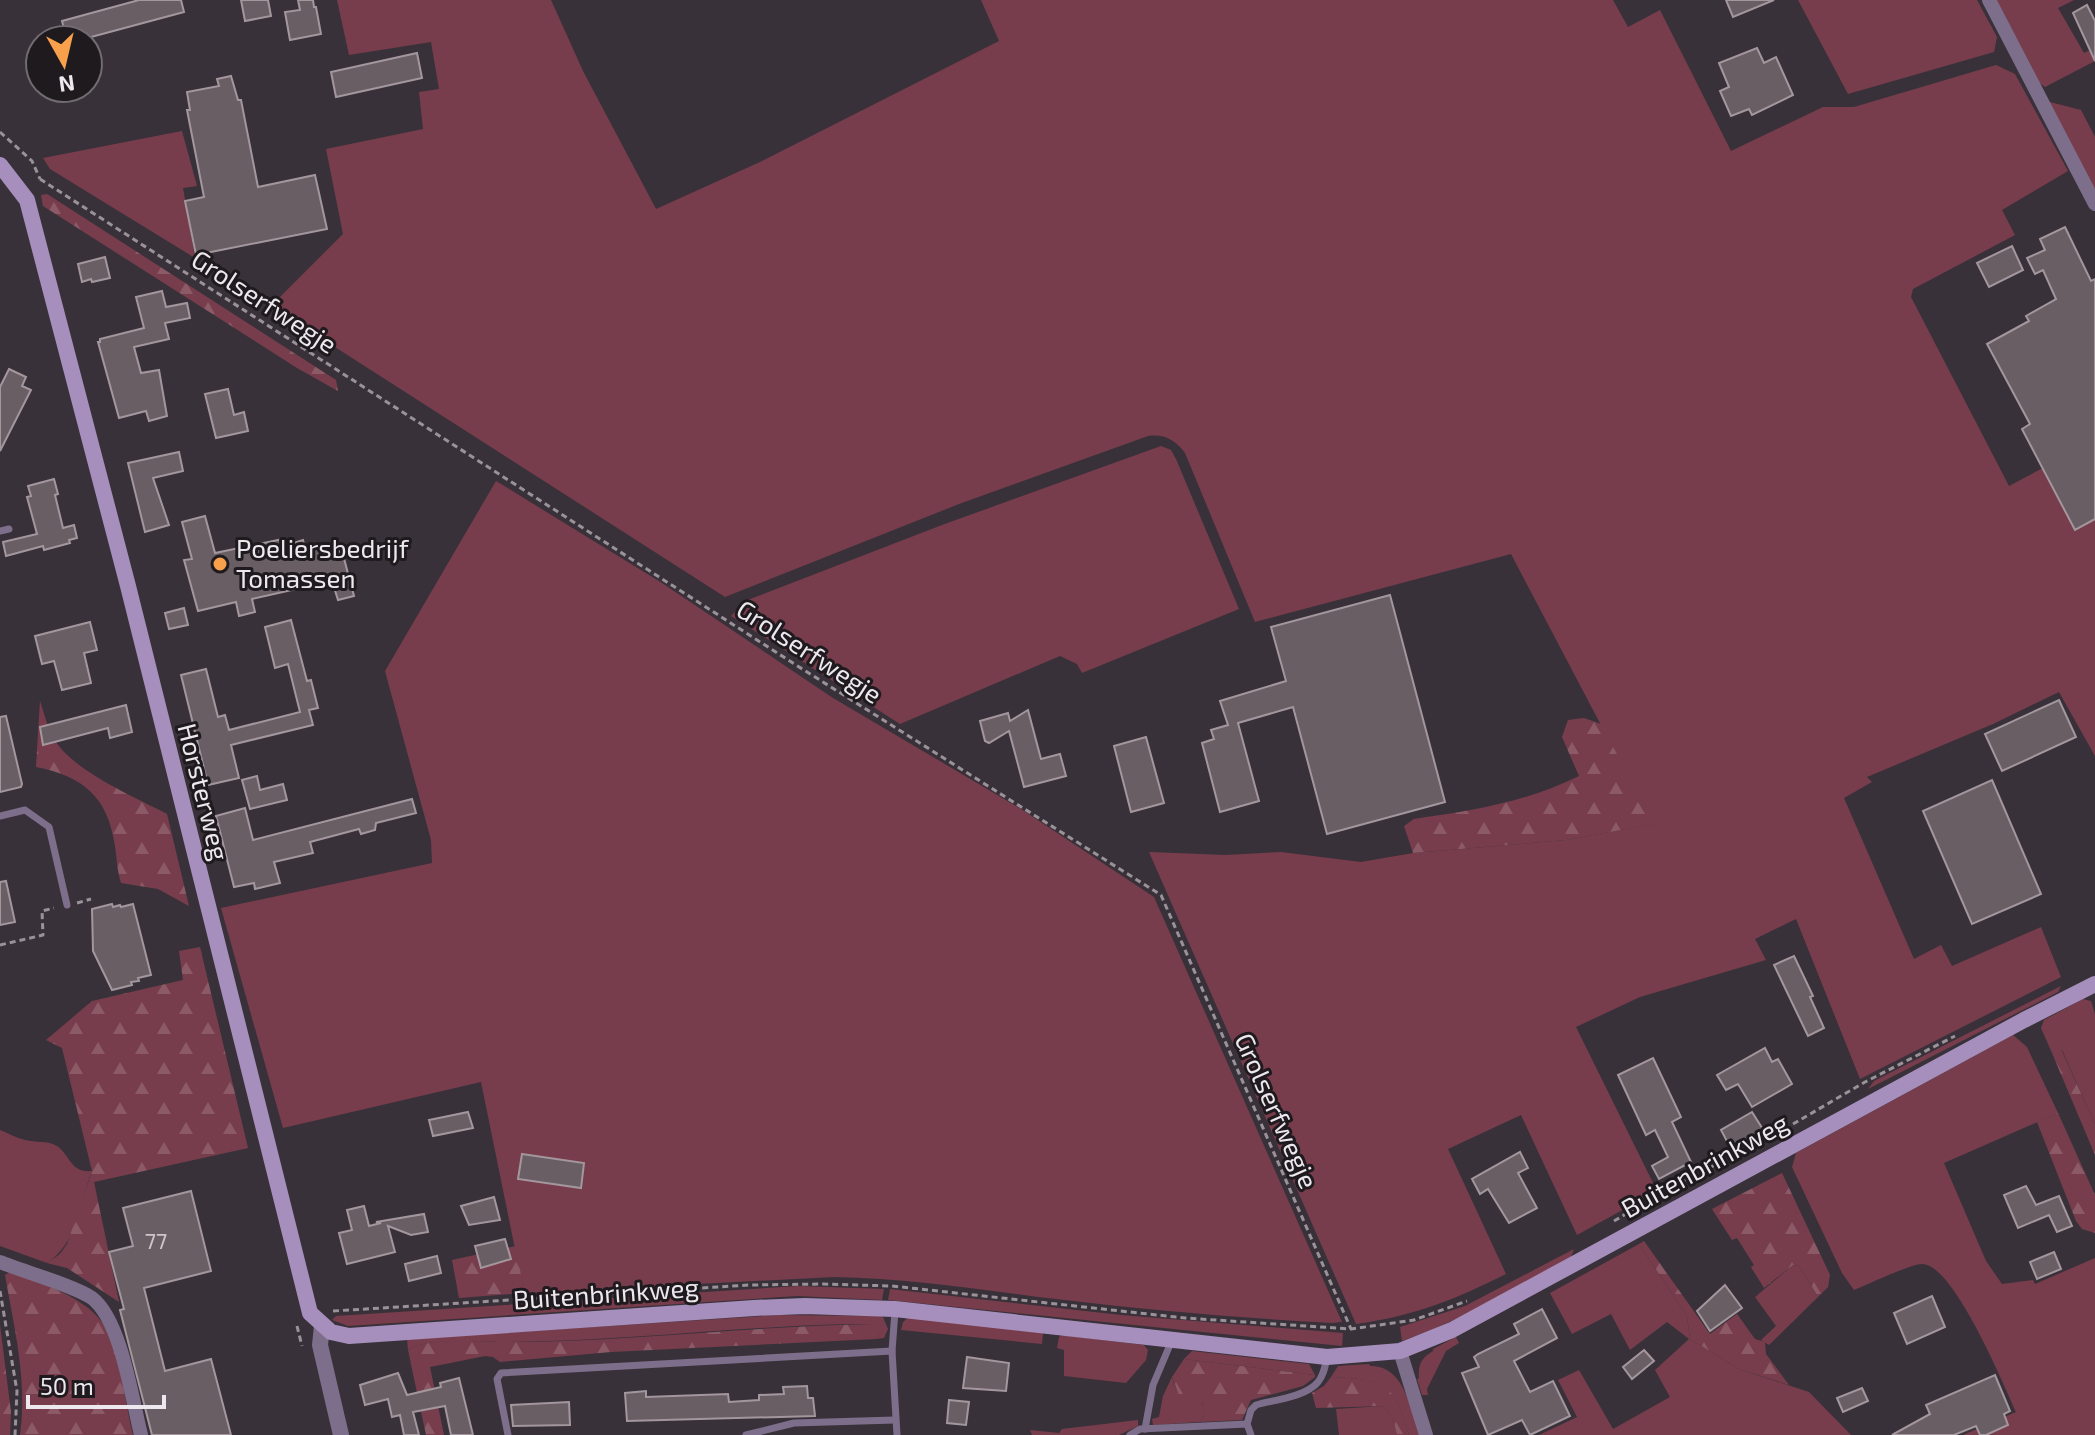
<svg xmlns="http://www.w3.org/2000/svg" width="2095" height="1435" viewBox="0 0 2095 1435" font-family="'Exo 2',sans-serif">
	<defs>
		<pattern id="forest-firs" width="22" height="20" patternUnits="userSpaceOnUse" patternTransform="scale(2)"><rect width="22" height="20" fill="#783d4c"/><path d="M5 1l3.5 6h-7zM16 11l3.5 6h-7z" fill="#8c5966"/></pattern>
	</defs>
	<rect width="100%" height="100%" fill="#393139"/>
	<!-- green -->
	<g fill="#783d4c">
		<path d="M 337,0 L 551,0 L 583,71 L 656,209 L 760,162 L 999,41 L 981,0 L 1613,0 L 1628,27 L 1660,10 L 1731,151 L 1823,107 L 1854,107 L 1996,65 L 2015,74 L 2068,171 L 2002,210 L 2015,235 L 1913,289 L 1911,297 L 2009,486 L 2058,460 L 2095,418 L 2095,756 L 2059,692 L 1993,724 L 1867,777 L 1872,782 L 1844,798 L 1914,959 L 1941,945 L 1952,966 L 2041,927 L 2061,977 L 1860,1079 L 1796,919 L 1755,939 L 1766,960 L 1640,997 L 1576,1027 L 1657,1191 L 1577,1235 L 1521,1115 L 1448,1149 L 1506,1274 C 1454,1300 1414,1316 1356,1324 L 1149,852 L 1226,855 L 1281,852 L 1361,862 L 1413,853 L 1566,840 L 1653,824 L 1511,554 L 1255,622 L 1185,453 C 1175,440 1165,434 1148,436 L 959,504 L 725,597 L 271,306 L 343,234 L 326,149 L 423,129 L 419,92 L 439,89 L 431,42 L 349,55 Z"/>
		<polygon points="1798,0 1977,0 1997,37 1994,52 1848,94"/>
		<polygon points="1993,0 2074,0 2058,8 2084,53 2095,48 2095,61 2045,87 2038,82"/>
		<polygon points="2046,101 2081,110 2095,137 2095,193"/>
		<polygon points="182,131 197,186 183,188 195,258 50,169 43,158"/>
		<polygon points="1161,446 1171,450 1176,459 1239,609 1082,673 1077,664 1060,656 900,724 731,616 745,601 942,525"/>
		<path d="M 496,481 L 662,583 L 833,698 L 1021,809 L 1154,897 L 1342,1322 L 1332,1323 C 1243,1318 1154,1311 1065,1300 C 988,1291 911,1278 834,1277 L 524,1293 L 481,1082 L 283,1128 L 221,908 L 432,863 L 431,840 L 385,671 Z"/>
		<polygon points="2061,986 2058,992 1868,1089 1874,1081"/>
		<polygon points="2083,999 2091,1001 2095,1014 2095,1124 2062,1050 2052,1053 2041,1028 2044,1020"/>
		<path d="M 2013,1035 L 2027,1047 L 2058,1113 L 1944,1163 L 1986,1261 L 2002,1284 L 2033,1280 L 2035,1284 L 2095,1258 L 2095,1435 L 1963,1435 L 2016,1412 C 2003,1383 1954,1266 1923,1264 C 1912,1263 1867,1285 1854,1290 L 1842,1273 L 1792,1167 L 1796,1153 Z"/>
		<path d="M 0,1130 C 8,1133 16,1138 25,1140 C 35,1143 48,1140 57,1146 C 71,1156 70,1173 92,1171 C 79,1203 78,1243 47,1263 L 0,1246 Z"/>
		<polygon points="1639,1244 1687,1316 1690,1339 1739,1369 1809,1392 1851,1435 1539,1435 1577,1417 1558,1380 1579,1370 1613,1429 1670,1397 1655,1370 1689,1339 1667,1322 1630,1350 1611,1314 1572,1334 1550,1293"/>
		<path d="M 1574,1249 L 1571,1257 C 1516,1287 1462,1321 1402,1341 L 1400,1327 L 1465,1306 Z"/>
		<polygon points="1793,1265 1799,1266 1817,1295 1820,1295 1769,1345 1761,1340 1776,1326 1755,1297"/>
		<polygon points="798,1286 884,1289 882,1300 797,1296 348,1326 332,1320 336,1316"/>
		<polygon points="890,1289 1121,1315 1343,1333 1342,1346 888,1300"/>
		<path d="M 779,1315 L 879,1316 L 883,1317 L 888,1329 L 884,1338 L 876,1339 L 879,1335 L 873,1324 L 847,1324 C 730,1327 615,1342 498,1342 C 476,1342 425,1338 408,1350 L 407,1339 Z"/>
		<polygon points="909,1317 1043,1333 1042,1344 901,1330 903,1322"/>
		<polygon points="1062,1335 1144,1345 1148,1350 1146,1360 1126,1383 1064,1376 1064,1350 1057,1348 1059,1337"/>
		<path d="M 1456,1337 L 1459,1343 L 1446,1351 L 1427,1389 L 1428,1395 L 1422,1395 L 1417,1379 L 1419,1378 C 1418,1365 1421,1358 1433,1351 L 1433,1349 Z"/>
		<polygon points="1192,1351 1309,1364 1315,1375 1184,1359"/>
		<path d="M 1369,1364 L 1370,1366 C 1405,1366 1410,1408 1419,1435 L 1409,1435 C 1393,1381 1385,1380 1331,1377 L 1338,1366 Z"/>
		<path d="M 1172,1377 C 1177,1396 1184,1396 1200,1400 L 1205,1408 L 1205,1414 L 1200,1422 L 1153,1425 L 1152,1419 L 1159,1417 L 1163,1396 Z"/>
		<polygon points="1383,1406 1393,1419 1397,1435 1339,1435 1336,1409"/>
		<polygon points="1138,1420 1138,1426 1119,1435 1032,1435 1030,1430 1059,1433 1062,1429"/>
	</g>
	<!-- forest -->
	<g fill="url(#forest-firs)">
		<polygon points="47,194 336,380 338,391 297,368 43,206 41,195"/>
		<path d="M 40,701 C 44,713 47,726 53,737 C 70,770 135,797 167,814 L 189,906 L 158,889 L 121,883 C 117,870 117,859 115,846 C 108,797 83,776 36,767 Z"/>
		<path d="M 1584,718 L 1601,724 L 1654,824 L 1566,840 L 1413,853 L 1404,826 L 1414,819 C 1471,811 1527,802 1579,776 L 1562,737 L 1568,720 Z"/>
		<polygon points="200,947 248,1148 94,1182 119,1302 67,1268 47,1263 60,1254 67,1244 92,1171 62,1048 46,1040 92,1001 183,980 179,951"/>
		<polygon points="2061,1049 2095,1124 2095,1155 2052,1053"/>
		<polygon points="2058,1113 2095,1195 2095,1233 2082,1229 2076,1221 2037,1122"/>
		<polygon points="1782,1173 1830,1275 1828,1287 1820,1295 1817,1295 1799,1266 1793,1265 1764,1288 1751,1267 1754,1265 1737,1238 1732,1240 1712,1209"/>
		<polygon points="1644,1241 1710,1334 1737,1314 1755,1339 1765,1342 1766,1354 1789,1385 1739,1369 1690,1339 1687,1316 1639,1244"/>
		<polygon points="516,1246 524,1293 459,1298 452,1260"/>
		<path d="M 10,1272 C 39,1282 89,1298 105,1327 C 121,1356 125,1403 133,1435 L 20,1435 C 28,1382 14,1327 5,1275 Z"/>
		<path d="M 874,1324 L 879,1335 L 876,1339 L 611,1352 L 500,1362 L 493,1357 L 485,1356 L 430,1367 L 444,1435 L 426,1435 L 408,1350 C 426,1337 481,1342 505,1342 C 628,1342 750,1326 874,1324 Z"/>
		<polygon points="0,1325 11,1412 10,1435 0,1435"/>
		<path d="M 1184,1359 L 1315,1375 L 1315,1377 L 1303,1386 L 1251,1400 L 1242,1420 L 1200,1422 L 1205,1414 C 1206,1396 1191,1401 1179,1395 L 1172,1377 Z"/>
		<path d="M 1331,1377 C 1385,1380 1393,1380 1409,1435 L 1397,1435 L 1393,1419 L 1383,1406 L 1316,1408 L 1312,1393 L 1324,1386 Z"/>
	</g>
	<!-- building -->
	<g fill="#695e63" stroke="#a3979d" stroke-width="2">
		<polygon points="139,0 181,0 184,12 80,40 67,40 62,21"/>
		<polygon points="241,0 268,0 271,16 245,21"/>
		<polygon points="298,0 313,0 314,7 316,7 321,34 290,40 285,12 300,10"/>
		<polygon points="1726,0 1774,0 1733,17"/>
		<polygon points="2087,5 2095,21 2095,61 2073,13"/>
		<polygon points="1757,48 1764,63 1776,57 1793,95 1752,115 1749,109 1731,116 1720,91 1729,87 1719,63"/>
		<polygon points="417,53 422,78 336,97 331,72"/>
		<polygon points="231,76 238,100 241,100 258,187 315,175 327,229 196,255 185,201 204,197 187,110 190,110 187,92 219,86 217,79"/>
		<polygon points="2065,227 2091,281 2095,279 2095,519 2075,530 2022,429 2030,424 1987,344 2029,321 2026,316 2056,299 2043,270 2035,274 2027,258 2045,250 2040,239"/>
		<polygon points="2012,246 2023,270 1989,287 1977,263"/>
		<polygon points="105,257 110,278 92,282 91,279 82,282 78,264"/>
		<polygon points="162,291 166,307 187,303 190,318 165,323 169,339 134,347 141,373 159,370 167,416 149,421 146,411 119,418 98,342 100,342 100,339 144,328 136,297"/>
		<polygon points="9,369 26,377 22,386 31,390 0,451 0,387"/>
		<polygon points="228,389 234,415 244,412 248,431 216,438 205,394"/>
		<polygon points="179,452 183,471 153,478 169,525 145,532 128,463"/>
		<polygon points="54,479 58,494 55,495 63,528 74,525 77,538 69,540 70,543 44,550 43,546 6,556 3,542 37,534 27,497 31,496 28,486"/>
		<polygon points="205,516 215,553 283,539 284,546 303,540 305,548 318,544 320,555 342,551 354,596 338,600 332,581 252,599 255,612 239,616 236,602 198,611 184,560 192,559 182,522"/>
		<polygon points="1390,595 1445,802 1327,834 1293,707 1238,723 1259,801 1220,812 1202,743 1214,739 1211,730 1228,725 1220,701 1286,681 1271,627"/>
		<polygon points="184,608 188,625 169,629 165,613"/>
		<polygon points="291,620 307,681 311,680 318,708 309,710 313,725 231,745 239,778 208,785 181,675 206,669 218,717 225,715 229,730 300,712 288,664 275,668 265,627"/>
		<polygon points="90,622 97,650 84,653 91,683 62,690 54,661 42,664 35,636"/>
		<polygon points="2059,700 2076,737 2002,771 1985,734"/>
		<polygon points="126,705 132,732 110,738 108,728 43,745 40,727"/>
		<polygon points="1028,710 1041,759 1060,754 1066,776 1024,787 1009,731 989,743 985,741 980,721 1008,713 1010,721"/>
		<polygon points="6,716 22,784 21,787 0,792 0,717"/>
		<polygon points="1146,737 1164,803 1131,812 1114,746"/>
		<polygon points="257,776 260,790 283,784 287,800 250,809 242,780"/>
		<polygon points="1992,780 2041,894 1972,924 1923,811"/>
		<polygon points="412,799 416,813 376,823 375,830 361,834 359,829 310,842 313,853 274,862 280,883 255,889 254,883 234,887 216,816 245,808 253,840"/>
		<polygon points="6,881 15,922 0,925 0,882"/>
		<polygon points="112,904 113,907 120,905 121,907 133,904 151,975 138,978 139,981 131,982 132,985 112,990 93,951 92,909"/>
		<polygon points="1794,956 1813,996 1810,997 1824,1028 1808,1036 1774,965"/>
		<polygon points="1765,1048 1772,1062 1778,1059 1792,1084 1752,1107 1738,1084 1726,1090 1717,1075"/>
		<polygon points="1653,1058 1681,1117 1672,1122 1691,1162 1659,1179 1652,1166 1668,1157 1655,1130 1646,1135 1618,1075"/>
		<polygon points="468,1112 473,1128 433,1136 429,1120"/>
		<polygon points="1752,1112 1764,1131 1731,1149 1721,1130"/>
		<polygon points="1520,1152 1528,1168 1518,1173 1537,1208 1509,1223 1488,1189 1480,1194 1472,1179"/>
		<polygon points="522,1154 584,1163 581,1188 518,1179"/>
		<polygon points="2026,1186 2036,1205 2059,1196 2072,1226 2057,1232 2049,1215 2018,1228 2004,1195"/>
		<polygon points="191,1191 211,1271 144,1288 165,1371 211,1359 231,1435 152,1435 120,1310 124,1309 109,1252 133,1246 123,1208"/>
		<polygon points="494,1197 500,1220 469,1225 461,1206"/>
		<polygon points="364,1206 369,1226 381,1223 376,1222 424,1214 428,1232 411,1235 388,1226 395,1252 347,1264 339,1233 352,1230 347,1210"/>
		<polygon points="505,1239 511,1259 481,1268 475,1246"/>
		<polygon points="2054,1252 2061,1269 2037,1279 2030,1262"/>
		<polygon points="437,1256 441,1273 409,1281 405,1264"/>
		<polygon points="1725,1285 1742,1308 1710,1331 1697,1311"/>
		<polygon points="1932,1296 1945,1327 1907,1344 1894,1313"/>
		<polygon points="1542,1309 1557,1338 1514,1361 1530,1392 1553,1381 1570,1416 1530,1435 1522,1420 1488,1435 1462,1373 1479,1367 1474,1357 1478,1354 1519,1334 1514,1324"/>
		<polygon points="1644,1350 1654,1361 1632,1379 1623,1367"/>
		<polygon points="967,1357 1009,1363 1006,1391 963,1388"/>
		<polygon points="398,1373 407,1395 441,1387 440,1383 459,1378 473,1435 451,1435 445,1406 413,1412 419,1435 404,1435 400,1415 392,1417 388,1399 365,1405 360,1385"/>
		<polygon points="1995,1375 2010,1411 2004,1414 2008,1425 1986,1435 1980,1435 1976,1426 1954,1435 1892,1435 1930,1414 1926,1405"/>
		<polygon points="807,1386 808,1398 813,1398 815,1416 627,1421 625,1393 646,1391 646,1397 728,1394 729,1402 759,1400 759,1395 784,1394 783,1387"/>
		<polygon points="1862,1388 1868,1401 1843,1412 1837,1398"/>
		<polygon points="949,1400 969,1402 966,1425 947,1423"/>
		<polygon points="569,1402 570,1425 513,1426 511,1405"/>
	</g>
	<g fill="none" stroke-linecap="round" stroke-linejoin="round">
		<!-- path -->
		<g stroke="#999399" stroke-width="3" stroke-dasharray="6 4" stroke-linecap="butt">
			<polyline points="0,132 32,161 40,179"/>
			<polyline points="40,179 796,665 1161,895 1351,1329"/>
			<polyline points="77,903 91,899"/>
			<polyline points="0,945 43,935 42,911 54,908"/>
			<polyline points="1793,1124 1865,1082 1955,1036"/>
			<polyline points="1614,1221 1668,1189 1758,1143"/>
			<polyline points="0,1291 17,1391 15,1435"/>
			<polyline points="333,1311 750,1285 823,1284 892,1286 1185,1318 1351,1329 1414,1320 1467,1301"/>
			<polyline points="297,1326 302,1346"/>
		</g>
		<!-- service -->
		<g stroke="#7d6f8b" stroke-width="7">
			<polyline points="0,531 9,529"/>
			<polyline points="0,816 25,810 49,827 67,905"/>
			<polyline points="895,1311 892,1351 897,1435"/>
			<path d="M 1247,1424 L 1251,1410 L 1256,1405 C 1273,1400 1306,1397 1318,1382 C 1324,1375 1325,1366 1327,1357"/>
			<polyline points="1145,1429 1153,1385 1172,1340"/>
			<polyline points="508,1435 497,1379 501,1373 892,1351"/>
			<polyline points="746,1435 794,1423 895,1420"/>
			<polyline points="1130,1435 1140,1429 1247,1424 1251,1435"/>
		</g>
		<!-- minor -->
		<g stroke="#7d6f8b" stroke-width="14">
			<polyline points="1989,0 2095,204"/>
			<path d="M 0,1262 C 22,1271 75,1286 92,1298 C 121,1320 132,1399 141,1435"/>
			<polyline points="1400,1351 1426,1435"/>
		</g>
		<!-- tertiary -->
		<polyline stroke="#7d6f8b" stroke-width="16" points="322,1326 320,1345 341,1435"/>
		<!-- secondary -->
		<polyline stroke="#a68fbc" stroke-width="16" points="0,165 27,200 128,586 310,1313 331,1332 349,1336 754,1308 805,1306 895,1309 1327,1357 1400,1351 1452,1330 2024,1020 2095,984"/>
	</g>
	<!-- markers -->
	<circle fill="#f8a04b" stroke="#1e1a1e" stroke-width="3" cx="220" cy="564" r="8"/>
	<g text-anchor="middle" stroke-width="6" stroke-linejoin="round" paint-order="stroke">
		<!-- number labels -->
		<g font-size="22" fill="#ccc6ca">
			<text x="156" y="1249">77</text>
		</g>
		<!-- street labels -->
		<g font-size="26" fill="#ede8ed" stroke="#1e1a1e">
			<text transform="translate(264 302) rotate(33)" y="9">Grolserfwegje</text>
			<text transform="translate(809 652) rotate(33)" y="9">Grolserfwegje</text>
			<text transform="translate(203 792) rotate(76)" y="9">Horsterweg</text>
			<text transform="translate(1276 1111) rotate(66)" y="9">Grolserfwegje</text>
			<text transform="translate(1705 1166) rotate(-29)" y="9">Buitenbrinkweg</text>
			<text transform="translate(606 1294) rotate(-4)" y="9">Buitenbrinkweg</text>
		</g>
		<!-- poi labels -->
		<g font-size="26" fill="#ede8ed" stroke="#1e1a1e" text-anchor="start">
			<text x="236" y="558">Poeliersbedrijf<tspan x="236" dy="30">Tomassen</tspan></text>
		</g>
	</g>
	<!-- north arrow -->
	<g transform="translate(64 64) rotate(172)"><circle r="38" fill="#1e1a1e" stroke="#716c71" stroke-width="2"/>
	<path d="M0-6L14 30L0 20L-14 30Z" fill="#f8a04b"/>
	<text y="-12" font-size="22" font-weight="bold" text-anchor="middle" fill="#ede8ed">N</text>
	</g>
	<!-- scale -->
	<path d="M28 1395v12h136v-12" fill="none" stroke="#ede8ed" stroke-width="4"/>
	<text x="40" y="1395" font-size="24" fill="#ede8ed" stroke="#1e1a1e" stroke-width="6" paint-order="stroke">50 m</text>
</svg>
